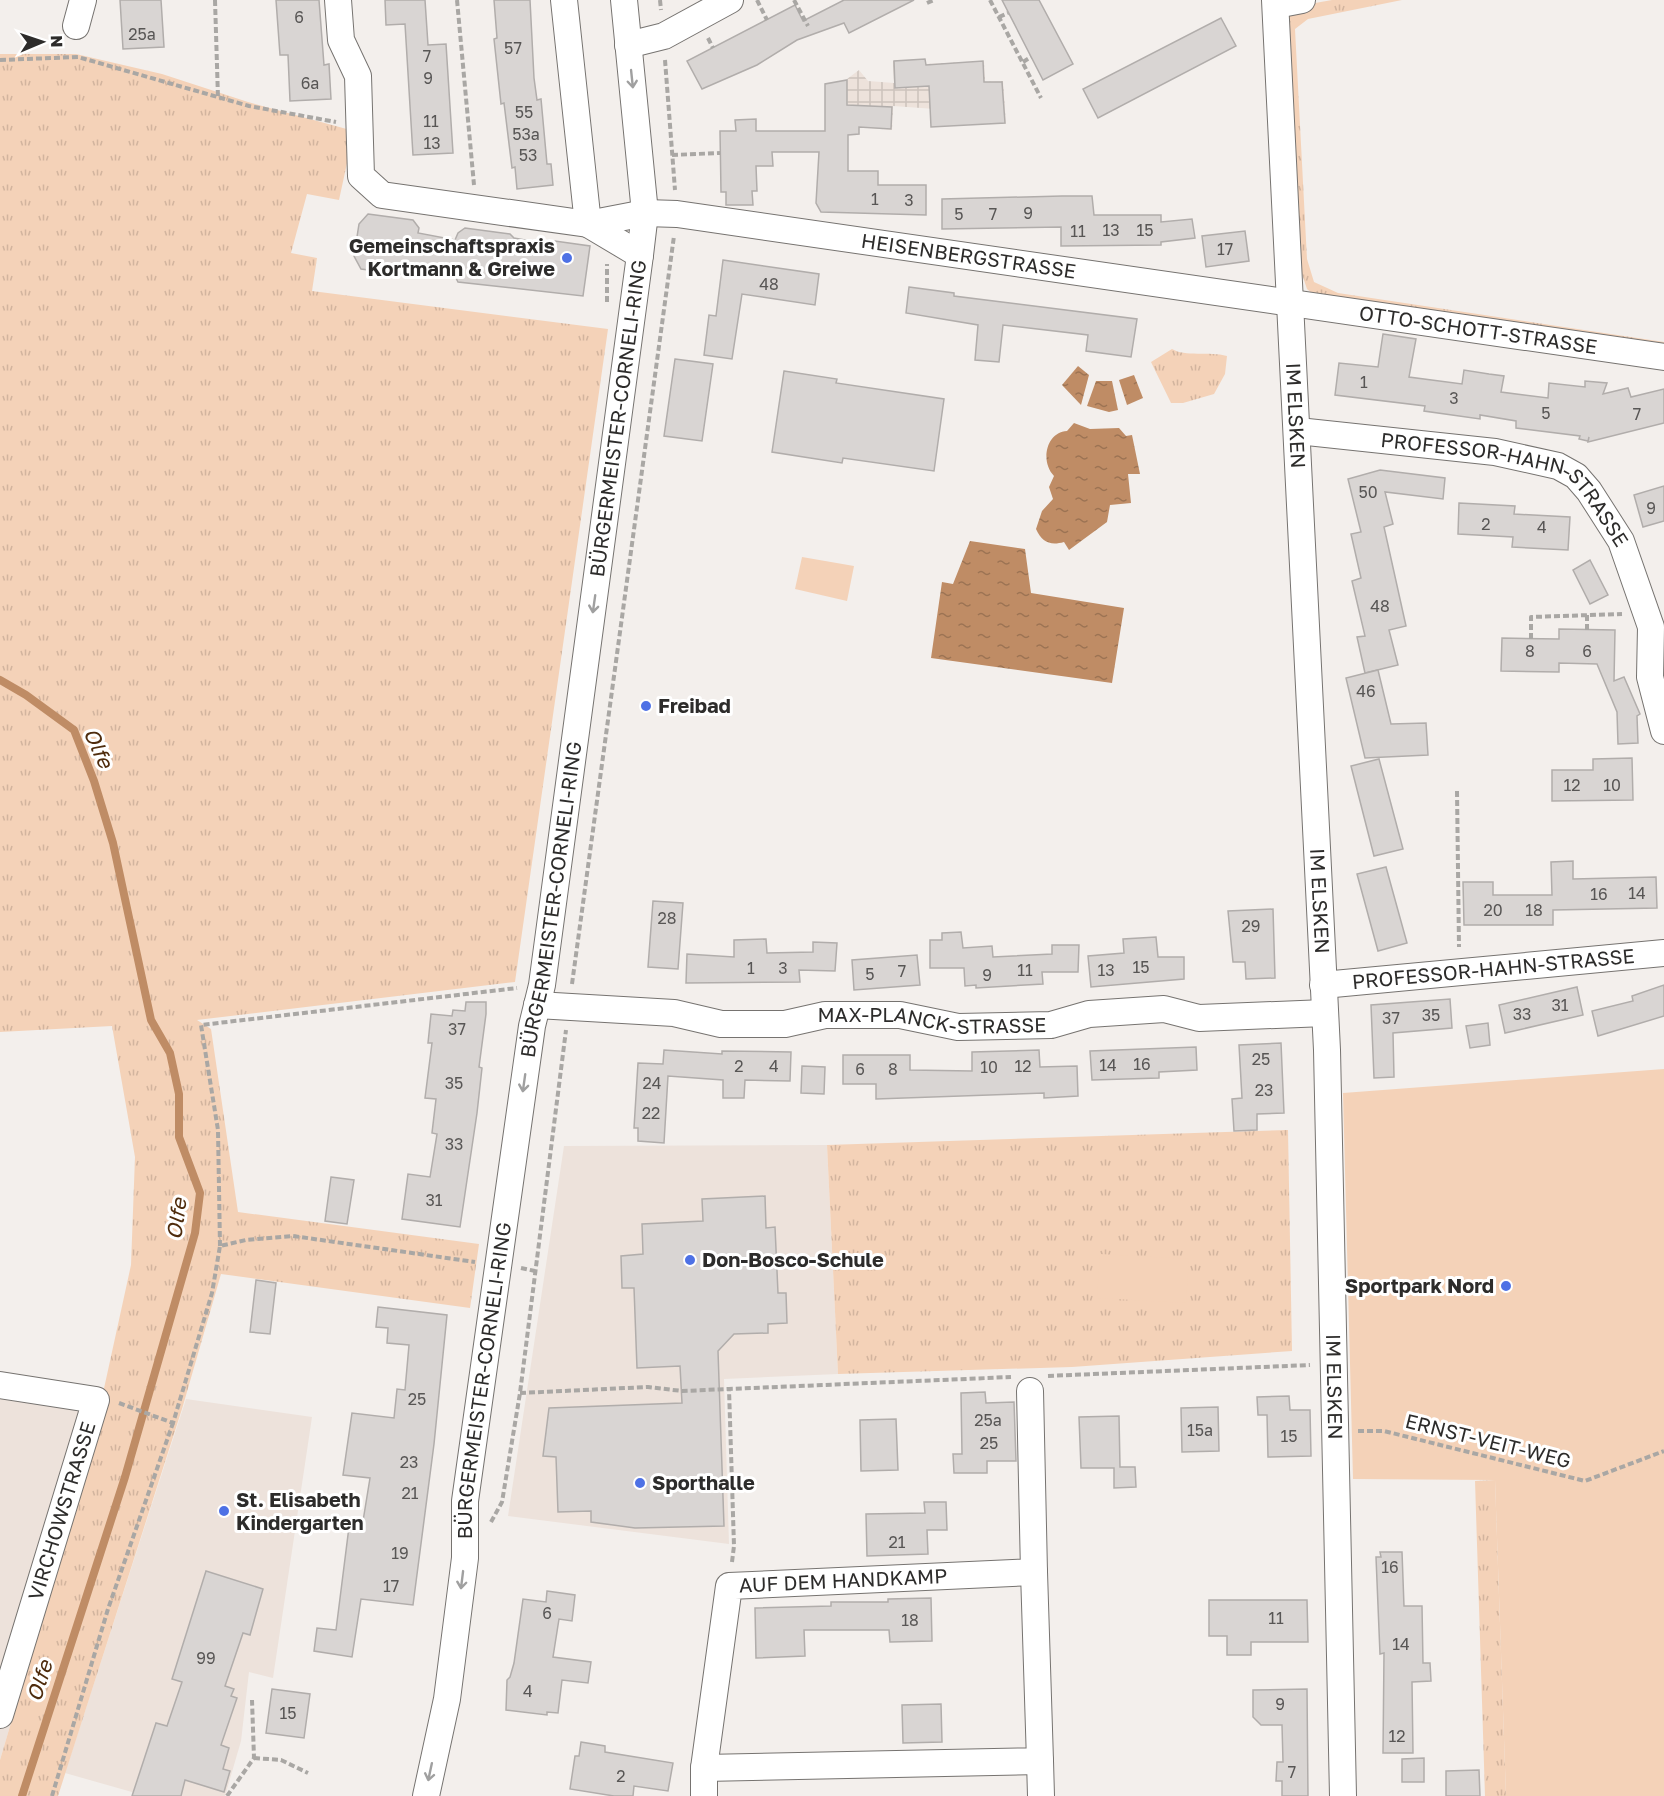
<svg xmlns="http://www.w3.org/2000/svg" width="1664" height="1796" viewBox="0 0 1664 1796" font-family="'Golos Text',sans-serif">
	<defs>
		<pattern id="industrial-grid" width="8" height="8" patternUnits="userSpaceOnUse" patternTransform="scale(1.5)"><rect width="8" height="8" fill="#ede2db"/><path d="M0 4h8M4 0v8" fill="none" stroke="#ccc2bc"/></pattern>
		<pattern id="grass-tufts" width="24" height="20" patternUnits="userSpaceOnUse" patternTransform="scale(1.5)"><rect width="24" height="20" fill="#f4d2b8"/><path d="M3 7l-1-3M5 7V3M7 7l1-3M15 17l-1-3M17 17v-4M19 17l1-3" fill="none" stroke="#d2b49e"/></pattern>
		<pattern id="water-ripples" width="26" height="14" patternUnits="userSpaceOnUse" patternTransform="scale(1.5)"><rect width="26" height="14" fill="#bf8c65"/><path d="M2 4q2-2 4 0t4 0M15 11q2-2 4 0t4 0" fill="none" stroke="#9c7353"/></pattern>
	</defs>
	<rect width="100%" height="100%" fill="#f3efec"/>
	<!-- built -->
	<g fill="#ede2db">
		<polygon points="827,1145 838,1374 724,1379 729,1544 508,1516 564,1146"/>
		<polygon points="0,1391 104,1408 0,1760"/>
		<polygon points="186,1399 312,1417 273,1678 249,1672 241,1741 225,1796 146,1796 65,1773"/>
	</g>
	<!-- industrial -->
	<polygon fill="url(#industrial-grid)" points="926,59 926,64 984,61 985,82 1003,81 1006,124 936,123 935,109 893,106 892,130 848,126 847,79 859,70 868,81 894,83 893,61"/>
	<!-- grass -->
	<g fill="url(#grass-tufts)">
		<polygon points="1332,0 1402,0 1308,19 1295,29 1307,259 1314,282 1338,293 1664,342 1664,349 1314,295 1307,289 1302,274 1287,18 1304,5"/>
		<polygon points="0,54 76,54 162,74 248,102 354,131 339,200 307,194 291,253 317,258 312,291 608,329 515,982 197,1020 211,1029 238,1212 479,1244 470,1308 221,1274 182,1409 58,1796 0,1796 0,1760 104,1408 103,1393 131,1265 135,1157 112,1026 0,1032"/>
		<path d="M 1172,349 C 1185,357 1209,351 1227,356 L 1225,374 L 1214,394 L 1183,403 L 1171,403 L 1151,362 Z"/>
		<polygon points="1288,1130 1292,1351 1072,1367 838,1374 827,1145"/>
		<polygon points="1495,1480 1506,1796 1485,1796 1475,1481"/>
	</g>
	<!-- pitch -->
	<g fill="#f4d2b8">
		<polygon points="802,557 854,566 847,601 795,589"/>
		<polygon points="1664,1069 1664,1796 1506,1796 1495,1480 1353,1479 1343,1093"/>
		<polygon points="1100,1254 1189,1259 1186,1303 1097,1298"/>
	</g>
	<!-- water -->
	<g fill="url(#water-ripples)">
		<polygon points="1078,366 1089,375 1081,405 1062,385"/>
		<polygon points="1134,375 1143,398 1127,405 1119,380"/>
		<polygon points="1096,381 1112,381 1118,410 1109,412 1087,406"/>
		<path d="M 1074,423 L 1090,429 L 1119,428 L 1126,436 L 1132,435 L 1140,474 L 1128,474 L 1131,503 L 1110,505 L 1107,522 L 1069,550 L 1064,542 C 1050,546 1042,542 1036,529 L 1042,511 L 1053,499 L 1049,487 L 1054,476 C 1040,462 1046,432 1067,431 Z"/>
		<polygon points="970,541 1025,549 1031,593 1124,608 1112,683 931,658 942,582 953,584"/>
	</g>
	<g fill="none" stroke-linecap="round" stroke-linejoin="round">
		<!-- stream -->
		<polyline stroke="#bf8c65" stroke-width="8" points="0,680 26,695 74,730 94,781 113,843 151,1020 170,1053 179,1094 179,1137 200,1193 195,1233 125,1477 22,1796"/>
	</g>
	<!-- building -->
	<g fill="#d9d5d3" stroke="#b1adab" stroke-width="1.5">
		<polygon points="120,0 161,0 164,47 123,49"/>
		<polygon points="276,0 319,0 324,65 329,64 331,99 290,101 288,55 280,55"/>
		<polygon points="385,0 425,0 428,45 446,44 453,153 413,155 405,24 386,25"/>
		<polygon points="494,0 530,0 534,78 537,100 541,99 547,164 551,164 553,185 517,189 515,167 512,168 504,103 501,104 494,39 497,38"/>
		<polygon points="844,0 914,0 849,33 844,23 797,40 757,65 702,89 687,61 795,5 803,21"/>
		<polygon points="1002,0 1039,0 1073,64 1043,80"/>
		<polygon points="1221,18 1236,46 1098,118 1083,89"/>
		<polygon points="925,59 926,65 983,61 984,82 1002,82 1005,123 931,127 929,86 895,88 894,61"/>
		<polygon points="847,80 847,105 892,107 891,129 859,127 859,134 848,135 848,171 878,171 878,185 926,185 926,215 821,212 816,203 819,152 772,152 773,166 756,166 757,191 752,191 753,205 726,205 726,192 721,192 720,131 736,131 735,120 756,119 756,131 825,131 825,84"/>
		<polygon points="1062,196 1092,196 1094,215 1161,215 1161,222 1192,219 1195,238 1161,242 1161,245 1061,246 1061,227 942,229 942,199"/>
		<polygon points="368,214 413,220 419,228 418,233 455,240 458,233 465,228 510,234 514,238 547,244 548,240 590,246 583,296 458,282 451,268 413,265 413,269 406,275 361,269 354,256 359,224"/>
		<polygon points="1245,231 1249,261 1206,267 1202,236"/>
		<polygon points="723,260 819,274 815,305 742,294 732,359 704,355 709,315 716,316"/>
		<polygon points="909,287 954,293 954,296 1137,319 1131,357 1086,351 1088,335 1003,325 999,362 975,360 978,325 906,313"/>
		<polygon points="1383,334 1416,339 1409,377 1462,384 1464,370 1489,374 1504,376 1501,392 1548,398 1549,383 1585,387 1585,381 1607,383 1603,394 1628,388 1631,397 1664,389 1664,423 1588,442 1589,437 1588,441 1579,439 1580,436 1516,428 1516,421 1480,415 1480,419 1424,411 1425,406 1335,395 1339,363 1378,367"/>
		<polygon points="675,359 713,364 702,441 664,436"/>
		<polygon points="784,371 837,379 836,383 944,399 934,471 843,458 842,463 772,452"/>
		<polygon points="1380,470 1445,478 1443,499 1385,492 1393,524 1384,527 1406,626 1389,630 1398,665 1365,673 1357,637 1365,636 1352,581 1361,578 1351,534 1361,532 1348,479"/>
		<polygon points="1664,486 1664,521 1643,527 1634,495"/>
		<polygon points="1459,503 1515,506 1514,514 1570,517 1568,550 1512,547 1513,537 1458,534"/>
		<polygon points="1590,560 1608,595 1590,604 1573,570"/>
		<polygon points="1559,629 1615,630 1614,681 1624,677 1640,714 1637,716 1638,743 1618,744 1617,712 1597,664 1559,663 1559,672 1501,671 1502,638 1559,639"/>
		<polygon points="1378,670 1391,724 1426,723 1428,755 1365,758 1346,678"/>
		<polygon points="1632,758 1633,800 1552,801 1552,770 1593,770 1593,759"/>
		<polygon points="1379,759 1403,849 1374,856 1351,766"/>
		<polygon points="1573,861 1573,879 1656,877 1657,908 1553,910 1553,925 1464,925 1463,882 1493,882 1493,895 1552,895 1551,862"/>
		<polygon points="1386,867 1407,943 1378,951 1357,874"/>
		<polygon points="653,901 683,903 678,969 648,967"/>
		<polygon points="1273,909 1275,978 1246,979 1245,962 1233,962 1228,911"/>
		<polygon points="961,932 963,948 992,946 993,957 1052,954 1052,945 1079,945 1078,972 1042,972 1043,984 976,988 976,985 965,986 964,968 930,968 930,940 942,940 942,933"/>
		<polygon points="1156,937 1158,957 1184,957 1184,979 1091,987 1088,956 1124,953 1123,939"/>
		<polygon points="766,939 767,953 813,952 813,942 837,943 835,971 799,970 800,982 686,983 687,954 734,957 734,940"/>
		<polygon points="917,955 920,985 854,990 852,960"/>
		<polygon points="1664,985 1664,1016 1598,1036 1592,1011 1633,1001 1632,996"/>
		<polygon points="1577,987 1583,1015 1505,1033 1499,1005"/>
		<polygon points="1450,999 1452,1028 1393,1033 1394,1077 1374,1078 1371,1005"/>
		<polygon points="466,1002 486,1002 486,1014 479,1067 482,1068 477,1113 460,1227 402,1219 408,1174 430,1177 437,1134 432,1133 436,1099 425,1098 432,1043 428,1043 431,1014 452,1016 453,1010 465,1011"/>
		<polygon points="1488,1023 1490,1045 1470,1048 1466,1026"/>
		<polygon points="1281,1043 1284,1113 1257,1114 1257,1130 1234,1131 1232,1099 1242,1098 1239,1045"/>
		<polygon points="1196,1047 1197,1070 1159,1072 1159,1078 1092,1080 1090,1051"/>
		<polygon points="664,1050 722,1054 722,1051 791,1052 790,1081 745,1080 744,1098 723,1098 723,1080 668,1076 664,1143 638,1141 638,1128 634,1128 638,1063 663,1064"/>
		<polygon points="1039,1050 1040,1067 1077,1066 1078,1096 1044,1098 1044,1093 876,1099 876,1084 843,1084 843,1055 910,1055 910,1070 972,1071 972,1052"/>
		<polygon points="802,1066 825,1067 824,1094 801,1093"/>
		<polygon points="331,1177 354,1180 347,1224 325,1221"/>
		<polygon points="765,1196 766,1228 775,1227 778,1293 786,1293 787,1323 768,1324 768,1333 734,1334 718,1351 724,1526 635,1528 591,1522 591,1511 558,1512 556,1457 543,1456 549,1408 682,1403 680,1366 637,1368 634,1288 622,1288 621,1256 643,1254 642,1224 703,1221 702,1199"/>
		<polygon points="256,1280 276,1283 270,1334 250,1332"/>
		<polygon points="378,1307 447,1315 434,1444 413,1605 361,1599 352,1657 314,1651 317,1628 336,1630 350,1519 363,1521 370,1478 343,1475 352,1413 394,1418 397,1389 405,1390 409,1345 387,1343 388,1328 376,1327"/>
		<polygon points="985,1392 986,1403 1014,1402 1016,1461 987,1461 987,1473 954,1473 953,1454 962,1454 961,1393"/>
		<polygon points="1289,1396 1290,1410 1310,1410 1311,1456 1268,1457 1267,1415 1258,1415 1257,1397"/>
		<polygon points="1218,1407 1219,1451 1182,1452 1181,1408"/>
		<polygon points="1119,1416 1120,1467 1135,1467 1136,1487 1114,1488 1114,1468 1081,1468 1079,1417"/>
		<polygon points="896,1419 898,1470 861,1471 860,1420"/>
		<polygon points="924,1502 946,1502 947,1530 927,1530 928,1554 867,1556 866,1514 925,1513"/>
		<polygon points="1380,1552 1402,1552 1404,1606 1422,1606 1423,1663 1430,1663 1431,1681 1412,1682 1413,1753 1383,1753 1384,1653 1380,1654 1376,1557 1381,1557"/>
		<polygon points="206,1571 263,1589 250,1635 243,1633 225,1686 234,1689 231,1696 237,1698 221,1745 229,1748 223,1769 230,1771 224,1792 185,1780 181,1796 132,1796 156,1723 167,1726 182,1682 172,1679"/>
		<polygon points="547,1591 575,1595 572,1621 559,1619 553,1657 591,1662 588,1683 562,1680 558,1713 547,1712 547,1715 506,1710 507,1680 510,1677 514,1663 523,1599 546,1602"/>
		<polygon points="931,1598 932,1641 890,1642 889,1630 804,1630 805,1656 756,1658 755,1608 831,1606 831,1602 888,1602 888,1599"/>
		<polygon points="1209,1600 1307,1600 1308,1642 1251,1642 1251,1655 1227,1655 1227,1636 1209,1636"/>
		<polygon points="272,1689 310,1694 304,1738 266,1733"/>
		<polygon points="1307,1689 1308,1796 1282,1796 1282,1781 1276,1781 1277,1762 1283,1762 1282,1725 1261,1725 1253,1717 1253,1690"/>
		<polygon points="941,1704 942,1742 903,1743 902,1705"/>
		<polygon points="581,1742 605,1746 605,1752 673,1763 668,1791 634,1786 633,1796 614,1796 570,1789 575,1756 579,1756"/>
		<polygon points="1424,1758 1424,1782 1402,1782 1402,1759"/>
		<polygon points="1479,1770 1480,1796 1446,1796 1446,1771"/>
	</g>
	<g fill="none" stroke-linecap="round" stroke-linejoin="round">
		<!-- minor casing -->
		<g stroke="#767370" stroke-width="28">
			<g id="minor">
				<path id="s1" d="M 338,0 L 341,40 L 358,76 L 361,176 L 382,195 L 588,224 L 645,213 L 677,214 L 1664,357"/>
				<polyline points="564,0 588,224"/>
				<path id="s2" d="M 1275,0 L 1327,1050 L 1343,1796"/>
				<polyline points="1276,5 1302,0"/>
				<polyline points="76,26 83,0"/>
				<polyline points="628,45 664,36 730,0"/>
				<polyline points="588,224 640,255"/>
				<path id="s3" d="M 1298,431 L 1495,452 L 1558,466 L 1576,476 L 1589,491 L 1621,541 L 1651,627 L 1650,677 L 1664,731"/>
				<path id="s4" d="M 1323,985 L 1664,953"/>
				<path id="s5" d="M 537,1005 L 674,1013 L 721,1024 L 785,1024 L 825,1015 L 900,1015 L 958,1027 L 1051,1025 L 1089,1014 L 1164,1009 L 1199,1018 L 1325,1013"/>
				<polyline points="0,1385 96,1400 0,1715"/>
				<polyline points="1040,1761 1041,1796"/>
				<polyline points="704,1768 1040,1761 1034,1572"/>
				<path id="s6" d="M 426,1796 L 447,1699 L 465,1558 L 465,1501 L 532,1026 L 542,985 L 640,255 L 645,213 L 624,0"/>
				<path id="s7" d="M 704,1796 L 704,1768 L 729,1586 L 1034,1572 L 1030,1391"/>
			</g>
		</g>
		<!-- path -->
		<g stroke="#a9a7a4" stroke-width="4" stroke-dasharray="6 3" stroke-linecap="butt">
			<polyline points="215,0 218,98"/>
			<polyline points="457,0 474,185"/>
			<polyline points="660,0 661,10"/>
			<polyline points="757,0 767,20"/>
			<polyline points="794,0 808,26"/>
			<polyline points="990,0 1041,98"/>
			<polyline points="927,3 934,0"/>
			<polyline points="999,17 1008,13"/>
			<polyline points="708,38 713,48"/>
			<polyline points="0,60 78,57 249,106 336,122"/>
			<polyline points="665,60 675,190"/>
			<polyline points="1023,62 1031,57"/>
			<polyline points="672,155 720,153"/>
			<polyline points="607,302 607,264"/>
			<polyline points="1587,630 1587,614"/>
			<polyline points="1531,639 1531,617 1622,614"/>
			<polyline points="1457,791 1459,947"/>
			<polyline points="572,984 674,236"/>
			<polyline points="220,1246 218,1130 201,1025 517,988"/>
			<polyline points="521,1268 535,1271"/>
			<polyline points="1048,1376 1310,1365"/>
			<polyline points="520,1393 648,1387 682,1391 729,1389"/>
			<polyline points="119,1403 173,1423 212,1293 220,1246 246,1240 293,1236 475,1262"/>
			<polyline points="1358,1431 1384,1431 1585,1481 1664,1451"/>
			<polyline points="491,1522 502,1502 520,1393 566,1030"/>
			<polyline points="732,1562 734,1546 729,1389 1011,1377"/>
			<polyline points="254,1758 281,1760 308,1773"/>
			<polyline points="52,1796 108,1609 173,1423"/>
			<polyline points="227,1796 254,1758 252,1700"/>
		</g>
		<!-- minor -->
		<use href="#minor" stroke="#fff" stroke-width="26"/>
	</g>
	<!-- one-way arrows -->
	<defs><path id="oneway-shaft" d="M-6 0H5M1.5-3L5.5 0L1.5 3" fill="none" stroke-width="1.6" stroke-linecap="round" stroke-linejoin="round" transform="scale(1.5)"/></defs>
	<g stroke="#a0a0a0">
		<use href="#oneway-shaft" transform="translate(632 79) rotate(84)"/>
		<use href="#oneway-shaft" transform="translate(594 604) rotate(98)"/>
		<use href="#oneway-shaft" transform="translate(524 1083) rotate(98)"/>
		<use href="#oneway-shaft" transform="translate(462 1580) rotate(97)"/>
		<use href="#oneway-shaft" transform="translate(430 1772) rotate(102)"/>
	</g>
	<!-- markers -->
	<g fill="#4e71e5" stroke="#fff" stroke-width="2">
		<circle cx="567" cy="258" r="6"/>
		<circle cx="646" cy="706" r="6"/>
		<circle cx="690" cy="1260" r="6"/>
		<circle cx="1506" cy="1286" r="6"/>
		<circle cx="640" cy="1483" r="6"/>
		<circle cx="224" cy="1511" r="6"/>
	</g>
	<g text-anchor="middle" stroke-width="6" stroke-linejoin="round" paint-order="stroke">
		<!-- number labels -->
		<g font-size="16" fill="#585655">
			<text x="299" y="23">6</text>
			<text x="142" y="40">25a</text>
			<text x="513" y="54">57</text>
			<text x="427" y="62">7</text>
			<text x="428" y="84">9</text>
			<text x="310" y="89">6a</text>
			<text x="524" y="118">55</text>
			<text x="431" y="127">11</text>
			<text x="526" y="140">53a</text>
			<text x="432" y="149">13</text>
			<text x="528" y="161">53</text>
			<text x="875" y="205">1</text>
			<text x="909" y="206">3</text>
			<text x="1028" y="219">9</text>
			<text x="959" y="220">5</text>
			<text x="993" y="220">7</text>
			<text x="1111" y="236">13</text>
			<text x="1145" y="236">15</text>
			<text x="1078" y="237">11</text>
			<text x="1225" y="255">17</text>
			<text x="769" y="290">48</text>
			<text x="1364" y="388">1</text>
			<text x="1454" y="404">3</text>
			<text x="1546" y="419">5</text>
			<text x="1637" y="420">7</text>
			<text x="1368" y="498">50</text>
			<text x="1651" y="514">9</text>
			<text x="1486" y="530">2</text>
			<text x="1542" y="533">4</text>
			<text x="1380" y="612">48</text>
			<text x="1530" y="657">8</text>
			<text x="1587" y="657">6</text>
			<text x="1366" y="697">46</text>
			<text x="1572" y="791">12</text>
			<text x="1612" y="791">10</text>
			<text x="1637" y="899">14</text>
			<text x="1599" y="900">16</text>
			<text x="1493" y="916">20</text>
			<text x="1534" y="916">18</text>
			<text x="667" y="924">28</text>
			<text x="1251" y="932">29</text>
			<text x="1141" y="973">15</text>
			<text x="751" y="974">1</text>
			<text x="783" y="974">3</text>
			<text x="1025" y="976">11</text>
			<text x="1106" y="976">13</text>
			<text x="902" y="977">7</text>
			<text x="870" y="980">5</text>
			<text x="987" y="981">9</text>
			<text x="1560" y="1011">31</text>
			<text x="1522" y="1020">33</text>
			<text x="1431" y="1021">35</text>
			<text x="1391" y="1024">37</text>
			<text x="457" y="1035">37</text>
			<text x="1261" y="1065">25</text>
			<text x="1142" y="1070">16</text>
			<text x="1108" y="1071">14</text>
			<text x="739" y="1072">2</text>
			<text x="774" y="1072">4</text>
			<text x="1023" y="1072">12</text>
			<text x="989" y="1073">10</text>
			<text x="860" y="1075">6</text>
			<text x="893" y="1075">8</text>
			<text x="454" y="1089">35</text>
			<text x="652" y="1089">24</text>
			<text x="1264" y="1096">23</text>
			<text x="651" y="1119">22</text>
			<text x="454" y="1150">33</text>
			<text x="434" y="1206">31</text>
			<text x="417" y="1405">25</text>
			<text x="988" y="1426">25a</text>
			<text x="1200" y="1436">15a</text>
			<text x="1289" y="1442">15</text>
			<text x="989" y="1449">25</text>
			<text x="409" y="1468">23</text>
			<text x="410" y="1499">21</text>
			<text x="897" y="1548">21</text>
			<text x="400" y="1559">19</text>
			<text x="1390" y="1573">16</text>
			<text x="391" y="1592">17</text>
			<text x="547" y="1619">6</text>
			<text x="1276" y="1624">11</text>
			<text x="910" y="1626">18</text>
			<text x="1401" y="1650">14</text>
			<text x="206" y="1664">99</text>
			<text x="528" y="1697">4</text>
			<text x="1280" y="1710">9</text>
			<text x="288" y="1719">15</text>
			<text x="1397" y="1742">12</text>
			<text x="1292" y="1778">7</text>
			<text x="621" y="1782">2</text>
		</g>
		<!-- poi labels -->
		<g font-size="20" font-weight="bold" fill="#2d2c2b" stroke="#fff" text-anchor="start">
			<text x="555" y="253" text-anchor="end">Gemeinschaftspraxis<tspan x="555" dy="23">Kortmann &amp; Greiwe</tspan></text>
			<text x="658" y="713">Freibad</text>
			<text x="702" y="1267">Don-Bosco-Schule</text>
			<text x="1494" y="1293" text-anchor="end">Sportpark Nord</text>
			<text x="652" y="1490">Sporthalle</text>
			<text x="236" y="1507">St. Elisabeth<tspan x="236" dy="23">Kindergarten</tspan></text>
		</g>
		<!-- street labels -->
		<g font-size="20" fill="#2d2c2b" stroke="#fff">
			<text dy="7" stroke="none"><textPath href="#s1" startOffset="801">HEISENBERGSTRASSE</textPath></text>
			<text dy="7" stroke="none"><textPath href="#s1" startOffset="1316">OTTO-SCHOTT-STRASSE</textPath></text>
			<text dy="7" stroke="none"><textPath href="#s2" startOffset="416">IM ELSKEN</textPath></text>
			<text dy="7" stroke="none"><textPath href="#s6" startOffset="1392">BÜRGERMEISTER-CORNELI-RING</textPath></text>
			<text dy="7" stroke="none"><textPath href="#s3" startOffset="225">PROFESSOR-HAHN-STRASSE</textPath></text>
			<text dy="7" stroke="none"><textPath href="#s6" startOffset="906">BÜRGERMEISTER-CORNELI-RING</textPath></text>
			<text dy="7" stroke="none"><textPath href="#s2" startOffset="902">IM ELSKEN</textPath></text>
			<text dy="7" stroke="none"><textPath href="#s4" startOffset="171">PROFESSOR-HAHN-STRASSE</textPath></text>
			<text dy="7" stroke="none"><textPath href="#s5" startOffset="398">MAX-PLANCK-STRASSE</textPath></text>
			<text dy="7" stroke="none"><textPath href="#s6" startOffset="420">BÜRGERMEISTER-CORNELI-RING</textPath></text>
			<text dy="7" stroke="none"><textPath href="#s2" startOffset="1388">IM ELSKEN</textPath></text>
			<text transform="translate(1488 1441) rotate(14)" y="7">ERNST-VEIT-WEG</text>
			<text transform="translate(62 1511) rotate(-73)" y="7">VIRCHOWSTRASSE</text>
			<text dy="7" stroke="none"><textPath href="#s7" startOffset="326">AUF DEM HANDKAMP</textPath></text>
		</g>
		<!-- water labels -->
		<g font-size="21" font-style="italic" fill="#4f2c0d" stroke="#fff">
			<text transform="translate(98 748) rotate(65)" y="7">Olfe</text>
			<text transform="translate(177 1219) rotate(-82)" y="7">Olfe</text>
			<text transform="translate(40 1681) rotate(-72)" y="7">Olfe</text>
		</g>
	</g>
	<!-- north arrow -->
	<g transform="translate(42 42) rotate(88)" stroke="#ffffff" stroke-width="4.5" paint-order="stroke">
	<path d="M0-4.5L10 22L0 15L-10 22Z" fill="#2d2c2b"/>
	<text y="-9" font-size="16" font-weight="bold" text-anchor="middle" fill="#2d2c2b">N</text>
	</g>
</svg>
